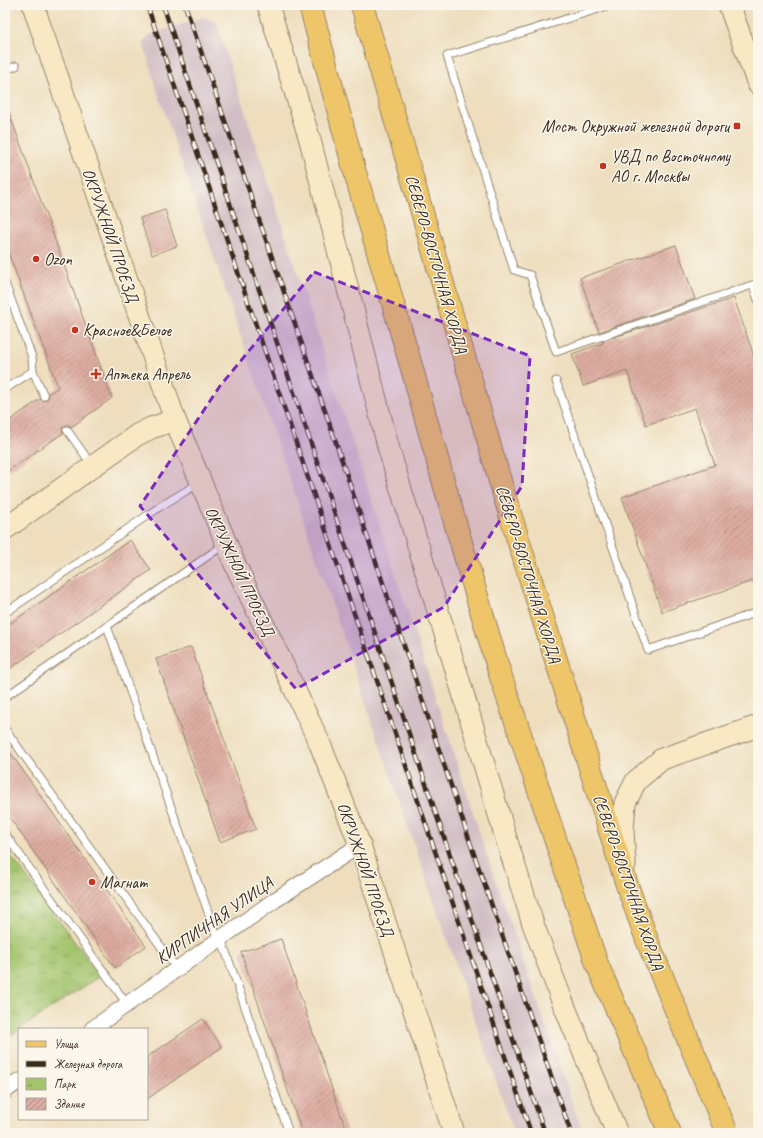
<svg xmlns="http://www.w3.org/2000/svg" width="763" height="1138" viewBox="0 0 763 1138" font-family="Caveat,sans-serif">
	<defs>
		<pattern id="park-tufts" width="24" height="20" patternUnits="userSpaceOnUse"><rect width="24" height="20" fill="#a3c46d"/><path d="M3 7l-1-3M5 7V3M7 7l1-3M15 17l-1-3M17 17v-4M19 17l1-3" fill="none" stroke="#869f59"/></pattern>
		<pattern id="building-hatch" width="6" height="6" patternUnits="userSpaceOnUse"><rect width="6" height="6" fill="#ddaca0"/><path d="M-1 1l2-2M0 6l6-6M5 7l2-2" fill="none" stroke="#b48c82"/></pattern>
	</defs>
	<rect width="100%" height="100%" fill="#fbf7ec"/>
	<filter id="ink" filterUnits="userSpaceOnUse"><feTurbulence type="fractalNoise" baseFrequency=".025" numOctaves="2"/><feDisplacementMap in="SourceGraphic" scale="8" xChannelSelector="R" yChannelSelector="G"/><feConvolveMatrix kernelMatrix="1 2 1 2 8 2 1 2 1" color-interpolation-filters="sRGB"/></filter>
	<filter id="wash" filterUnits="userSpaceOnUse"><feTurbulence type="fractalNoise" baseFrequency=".012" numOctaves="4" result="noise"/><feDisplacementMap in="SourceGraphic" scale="16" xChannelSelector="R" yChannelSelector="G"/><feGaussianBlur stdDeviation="0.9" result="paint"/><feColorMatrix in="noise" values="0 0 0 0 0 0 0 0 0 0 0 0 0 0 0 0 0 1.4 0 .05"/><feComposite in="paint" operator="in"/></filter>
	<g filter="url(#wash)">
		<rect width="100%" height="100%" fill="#eedebe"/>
		<!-- railway -->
		<polygon fill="#d2bec5" points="204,17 216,22 491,868 583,1133 514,1133 392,780 159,96 143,43 149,35"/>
		<!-- park -->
		<polygon fill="url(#park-tufts)" stroke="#6f7746" points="5,848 100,976 5,1039"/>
		<g id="blocks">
			<!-- building -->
			<g fill="url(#building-hatch)">
				<polygon points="7,107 112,398 71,427 69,425 64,426 62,428 63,433 5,473 5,424 40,399 43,401 46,400 49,397 48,394 58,387 5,244 5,108"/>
				<polygon points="165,210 177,246 152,255 140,218"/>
				<polygon points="676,245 695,299 599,332 580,278"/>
				<polygon points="734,298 758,368 758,579 662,612 622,497 715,465 695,408 646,425 627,371 583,386 572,354 603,343 602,341"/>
				<polygon points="130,540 151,570 5,672 5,627"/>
				<polygon points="191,647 256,829 220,842 156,659"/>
				<polygon points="5,745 146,946 115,968 5,811"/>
				<polygon points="281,939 347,1133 302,1133 241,952"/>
				<polygon points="203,1019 222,1047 147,1099 147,1057"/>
			</g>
		</g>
	</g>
	<g filter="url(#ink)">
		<use href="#blocks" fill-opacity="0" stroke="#94846e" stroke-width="1"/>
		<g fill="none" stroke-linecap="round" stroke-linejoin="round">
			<!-- lane casing -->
			<g stroke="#94846e" stroke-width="9">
				<g id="lane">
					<polyline points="611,5 447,56 514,270 530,275 556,352 758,283"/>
					<polyline points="5,70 16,66"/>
					<polyline points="5,283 32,357 33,371 5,389"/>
					<polyline points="753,285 758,300"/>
					<polyline points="33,371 44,396"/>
					<polyline points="556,381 648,650 758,612"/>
					<polyline points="67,430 92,465"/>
					<polyline points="5,613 161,506 199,483"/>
					<polyline points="107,626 218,940"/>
					<polyline points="5,697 225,544"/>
					<polyline points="5,729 177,969"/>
					<polyline points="5,834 127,1004"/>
					<polyline points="221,938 289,1133"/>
				</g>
			</g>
			<!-- street casing -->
			<g stroke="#94846e" stroke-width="17">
				<g id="street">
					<polyline points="92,1029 275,900 360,845"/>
					<polyline points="5,1091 19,1081"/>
				</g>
			</g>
			<!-- secondary casing -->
			<g stroke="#94846e" stroke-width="23">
				<g id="secondary">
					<polyline points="33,5 175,420 234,562 293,686 320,744 360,845 454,1133"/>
					<polyline points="268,5 310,140 389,450 459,680 505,835 533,924 563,1003 617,1133"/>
					<polyline points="729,5 758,84"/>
					<polyline points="5,529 137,435 151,428 175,420"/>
					<polyline points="625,865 623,830 625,803 636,781 662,759 758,726"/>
				</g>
			</g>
			<!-- primary casing -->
			<g stroke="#94846e" stroke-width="24">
				<g id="primary">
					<polyline points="310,5 354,169 412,369 452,512 499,671 597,964 670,1133"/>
					<polyline points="362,5 505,498 626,882 647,940 727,1133"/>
				</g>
			</g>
			<!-- lane -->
			<use href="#lane" stroke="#fff" stroke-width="7"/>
			<!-- street -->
			<use href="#street" stroke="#fff" stroke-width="15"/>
			<!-- secondary -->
			<use href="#secondary" stroke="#f8e8c3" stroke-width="21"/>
			<!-- primary -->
			<use href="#primary" stroke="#eec569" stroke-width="22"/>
			<!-- rail casing -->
			<g stroke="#3b2a1e" stroke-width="4.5">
				<g id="rail">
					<polyline points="147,5 531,1133"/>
					<polyline points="163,5 454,867 545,1133"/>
					<polyline points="185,5 335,440 476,860 571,1133"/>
				</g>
			</g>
			<!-- rail -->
			<use href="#rail" stroke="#fbf7ec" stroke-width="3" stroke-dasharray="9" stroke-linecap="butt"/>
		</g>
	</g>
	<!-- marked area -->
	<path fill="#7b2cbf" fill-opacity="0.2" stroke="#7b2cbf" stroke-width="3" stroke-dasharray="8 5" stroke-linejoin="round" d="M 314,272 L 530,356 L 522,486 L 444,607 L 296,689 L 140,506 L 220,386 Z"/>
	<!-- markers -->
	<g fill="#c8321e" stroke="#fbf7ec" stroke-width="1.5">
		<rect x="733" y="122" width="8" height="8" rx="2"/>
		<circle cx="603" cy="166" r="4"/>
		<circle cx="36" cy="259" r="4"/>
		<circle cx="75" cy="330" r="4"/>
		<path d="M94 368h4v4h4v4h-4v4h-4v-4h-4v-4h4z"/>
		<circle cx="92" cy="882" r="4"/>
	</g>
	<g text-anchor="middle" stroke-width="3" stroke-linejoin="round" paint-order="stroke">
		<!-- poi labels -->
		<g font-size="17" fill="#3b2a1e" stroke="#fbf7ec" text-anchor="start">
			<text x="729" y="132" text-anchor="end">Мост Окружной железной дороги</text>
			<text x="611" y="162">УВД по Восточному<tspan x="611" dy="20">АО г. Москвы</tspan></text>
			<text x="44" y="265">Ozon</text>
			<text x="83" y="336">Красное&amp;Белое</text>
			<text x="104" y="380">Аптека Апрель</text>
			<text x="100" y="888">Магнат</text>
		</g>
		<!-- street labels -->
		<g font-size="17" fill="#3b2a1e" stroke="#fbf7ec">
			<text transform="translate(111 235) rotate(71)" y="6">ОКРУЖНОЙ ПРОЕЗД</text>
			<text transform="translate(437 264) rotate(74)" y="6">СЕВЕРО-ВОСТОЧНАЯ ХОРДА</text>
			<text transform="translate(240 571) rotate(65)" y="6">ОКРУЖНОЙ ПРОЕЗД</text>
			<text transform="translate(529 574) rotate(73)" y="6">СЕВЕРО-ВОСТОЧНАЯ ХОРДА</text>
			<text transform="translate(366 869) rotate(71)" y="6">ОКРУЖНОЙ ПРОЕЗД</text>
			<text transform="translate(629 882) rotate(71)" y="6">СЕВЕРО-ВОСТОЧНАЯ ХОРДА</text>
			<text transform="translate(214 920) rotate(-35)" y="6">КИРПИЧНАЯ УЛИЦА</text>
		</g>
	</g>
	<!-- margin -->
	<rect width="763" height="1138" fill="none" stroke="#fbf7ec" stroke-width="20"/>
	<!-- legend -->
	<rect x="18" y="1028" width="130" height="92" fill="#fbf7ec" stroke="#aea59a"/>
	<rect x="26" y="1041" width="20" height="6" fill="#eec569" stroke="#aea59a"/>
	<text x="54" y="1048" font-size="12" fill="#3b2a1e">Улица</text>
	<rect x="26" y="1061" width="20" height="6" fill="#3b2a1e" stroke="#aea59a"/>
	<text x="54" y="1068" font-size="12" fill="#3b2a1e">Железная дорога</text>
	<rect x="26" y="1078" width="20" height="12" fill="url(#park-tufts)" stroke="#aea59a"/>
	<text x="54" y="1088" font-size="12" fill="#3b2a1e">Парк</text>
	<rect x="26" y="1098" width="20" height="12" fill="url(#building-hatch)" stroke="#aea59a"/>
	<text x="54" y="1108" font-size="12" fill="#3b2a1e">Здание</text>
</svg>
